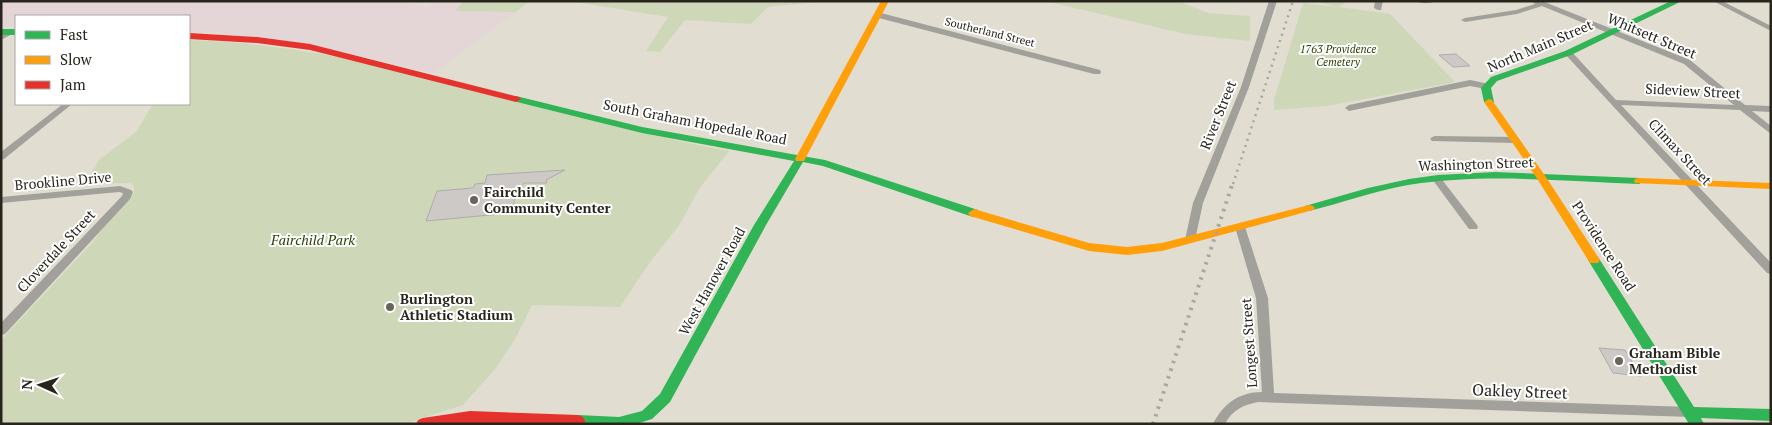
<svg xmlns="http://www.w3.org/2000/svg" width="1772" height="425" viewBox="0 0 1772 425" font-family="'PT Serif',serif">
	<rect width="100%" height="100%" fill="#e1ddd0"/>
	<!-- commercial -->
	<polygon fill="#e4d5d6" points="1,1 399,1 428,7 435,1 464,1 456,11 515,12 434,73 334,50 221,33 189,32 189,16 16,16 16,27 1,27"/>
	<!-- green -->
	<g fill="#ced8b9">
		<polygon points="464,1 530,1 515,12 455,11"/>
		<polygon points="569,1 827,1 768,7 751,24 685,20 660,52 646,51 668,17"/>
		<polygon points="1045,1 1178,1 1208,13 1250,16 1250,41 1185,34"/>
		<polygon points="1314,1 1348,1 1339,7 1390,14 1455,82 1327,106 1274,110 1274,100 1303,3 1337,7"/>
		<path d="M 189,40 C 373,45 549,118 729,151 L 699,189 L 680,224 L 650,262 L 620,307 L 532,305 L 515,339 L 496,368 L 463,405 L 404,424 L 1,424 L 1,340 L 92,243 L 108,221 L 134,193 L 134,186 L 130,183 L 85,184 L 99,160 L 137,131 L 152,105 L 71,106 L 73,104 L 189,104 Z"/>
	</g>
	<!-- building -->
	<g fill="#cdc9c7" stroke="#afabaa">
		<polygon points="1456,54 1470,66 1453,67 1439,55"/>
		<polygon points="565,170 546,180 547,183 525,183 518,188 511,213 426,221 437,191 473,188 475,184 485,183 487,175"/>
		<polygon points="1599,348 1625,350 1641,376 1613,373"/>
	</g>
	<g fill="none" stroke-linecap="round" stroke-linejoin="round">
		<!-- street -->
		<g fill="#a1a09a" fill-rule="evenodd">
			<polygon points="1269,1 1277,1 1249,87 1203,203 1195,240 1194,242 1186,242 1185,240 1193,203 1241,87"/>
			<polygon points="1375,1 1383,1 1381,10 1378,10 1374,8"/>
			<path d="M 1416,1 L 1435,1 C 1431,4 1420,4 1416,1 Z"/>
			<polygon points="1532,1 1542,1 1690,60 1745,105 1771,106 1771,112 1752,111 1771,126 1771,134 1740,110 1621,105 1771,263 1771,274 1767,273 1564,53 1568,51 1571,51 1616,100 1734,105 1684,64 1542,6 1517,14 1465,22 1461,20 1465,18 1516,10 1535,4"/>
			<polygon points="1713,1 1722,1 1771,26 1771,31"/>
			<polygon points="875,13 881,13 1100,70 1101,72 1100,74 1094,74 875,17"/>
			<polygon points="9,30 12,30 16,32 1,40 1,35"/>
			<polygon points="1470,80 1489,84 1490,86 1486,89 1470,86 1349,111 1345,108 1349,105"/>
			<polygon points="63,104 72,104 4,159 1,160 1,152"/>
			<polygon points="1435,136 1515,137 1520,140 1515,143 1432,141 1430,139 1432,137"/>
			<polygon points="1437,176 1440,177 1477,225 1478,227 1477,229 1469,229 1432,179"/>
			<polygon points="120,186 131,190 133,192 130,199 5,334 1,335 1,323 122,196 123,193 119,192 1,203 1,197"/>
			<path d="M 1240,224 L 1245,227 L 1268,298 L 1274,393 L 1690,407 L 1694,408 L 1696,412 L 1694,416 L 1690,417 L 1258,402 C 1243,405 1232,410 1225,424 L 1213,424 C 1223,404 1239,392 1262,392 L 1256,298 L 1235,227 Z"/>
		</g>
		<!-- fast -->
		<g fill="#30b455" fill-rule="evenodd">
			<polygon points="1671,1 1682,1 1571,55 1497,81 1491,88 1494,102 1489,105 1484,102 1481,88 1491,77 1565,51"/>
			<rect x="1" y="29" width="15" height="6"/>
			<polygon points="516,96 642,127 825,160 978,210 980,213 974,217 970,216 823,166 803,162 766,225 670,402 652,419 636,424 572,424 571,421 573,417 578,415 619,417 642,411 660,394 754,225 794,161 642,133 513,101 511,99 513,97"/>
			<path d="M 1495,172 L 1639,178 L 1644,181 L 1639,184 C 1562,181 1484,173 1408,185 C 1374,191 1342,203 1309,211 L 1303,208 L 1305,206 L 1368,188 L 1409,179 L 1438,175 Z"/>
			<polygon points="1594,256 1598,257 1694,407 1771,409 1771,421 1701,418 1704,424 1689,424 1588,260"/>
		</g>
		<!-- slow -->
		<g fill="#ff9f0a" fill-rule="evenodd">
			<polygon points="881,1 889,1 805,159 804,161 796,161 795,159"/>
			<polygon points="1489,99 1492,100 1546,177 1600,260 1598,263 1590,263 1536,177 1484,102"/>
			<polygon points="1639,178 1771,183 1771,189 1635,183 1634,181 1635,179"/>
			<polygon points="1309,205 1313,206 1315,208 1313,210 1162,251 1127,255 1089,251 970,216 968,213 974,209 1089,243 1127,247 1162,243"/>
		</g>
		<!-- jam -->
		<g fill="#e5322d" fill-rule="evenodd">
			<polygon points="189,33 257,37 310,44 519,97 521,99 516,102 310,50 257,43 189,39"/>
			<polygon points="470,411 578,415 583,417 585,421 584,424 416,424 418,420 423,418"/>
		</g>
		<!-- rail-far1 -->
		<polyline stroke="#a8a69e" stroke-width="2.5" stroke-dasharray="2 4.5" stroke-linecap="butt" points="1233,184 1293,1"/>
		<!-- rail -->
		<polyline stroke="#a8a69e" stroke-width="4" stroke-dasharray="2.5 5.5" stroke-linecap="butt" points="1153,424 1233,182"/>
	</g>
	<!-- markers -->
	<g fill="#68655b" stroke="#fff" stroke-width="2">
		<circle cx="474" cy="200" r="5"/>
		<circle cx="390" cy="307" r="5"/>
		<circle cx="1619" cy="361" r="5"/>
	</g>
	<g text-anchor="middle" stroke-width="4" stroke-linejoin="round" paint-order="stroke">
		<!-- far-street labels -->
		<g font-size="11" fill="#27251c" stroke="#fff">
			<text transform="translate(990 32) rotate(14)" y="4">Southerland Street</text>
		</g>
		<!-- far-park labels -->
		<g font-size="11" font-style="italic" fill="#2d4102" stroke="#fff">
			<text x="1338" y="53">1763 Providence<tspan x="1338" dy="13">Cemetery</tspan></text>
		</g>
		<!-- street labels -->
		<g font-size="14" fill="#27251c" stroke="#fff">
			<text transform="translate(1652 36) rotate(23)" y="5">Whitsett Street</text>
			<text transform="translate(1540 46) rotate(-23)" y="5">North Main Street</text>
			<text transform="translate(1693 91) rotate(3)" y="5">Sideview Street</text>
			<text transform="translate(1218 115) rotate(-68)" y="5">River Street</text>
			<text transform="translate(695 122) rotate(11)" y="5">South Graham Hopedale Road</text>
			<text transform="translate(1680 152) rotate(47)" y="5">Climax Street</text>
			<text transform="translate(1476 164) rotate(-2)" y="5">Washington Street</text>
			<text transform="translate(63 181) rotate(-5)" y="5">Brookline Drive</text>
			<text transform="translate(1604 246) rotate(57)" y="5">Providence Road</text>
			<text transform="translate(56 251) rotate(-47)" y="5">Cloverdale Street</text>
			<text transform="translate(712 281) rotate(-61)" y="5">West Hanover Road</text>
			<text transform="translate(1249 343) rotate(-94)" y="5">Longest Street</text>
		</g>
		<!-- poi labels -->
		<g font-size="14" font-weight="bold" fill="#27251c" stroke="#fff" text-anchor="start">
			<text x="484" y="197">Fairchild<tspan x="484" dy="16">Community Center</tspan></text>
			<text x="400" y="304">Burlington<tspan x="400" dy="16">Athletic Stadium</tspan></text>
			<text x="1629" y="358">Graham Bible<tspan x="1629" dy="16">Methodist</tspan></text>
		</g>
		<!-- park labels -->
		<g font-size="14" font-style="italic" fill="#2d4102" stroke="#fff">
			<text x="313" y="245">Fairchild Park</text>
		</g>
		<!-- near-street labels -->
		<g font-size="16" fill="#27251c" stroke="#fff">
			<text transform="translate(1520 391) rotate(2)" y="6">Oakley Street</text>
		</g>
	</g>
	<!-- border -->
	<rect width="1772" height="425" fill="none" stroke="#27251c" stroke-width="5"/>
	<!-- legend -->
	<rect x="15" y="15" width="175" height="90" fill="#ffffff" stroke="#a9a8a4"/>
	<rect x="25" y="31" width="25" height="8" fill="#30b455" stroke="#a9a8a4"/>
	<text x="60" y="40" font-size="15" fill="#27251c">Fast</text>
	<rect x="25" y="56" width="25" height="8" fill="#ff9f0a" stroke="#a9a8a4"/>
	<text x="60" y="65" font-size="15" fill="#27251c">Slow</text>
	<rect x="25" y="81" width="25" height="8" fill="#e5322d" stroke="#a9a8a4"/>
	<text x="60" y="90" font-size="15" fill="#27251c">Jam</text>
	<!-- north arrow -->
	<g transform="translate(40 385) rotate(273)" stroke="#ffffff" stroke-width="4" paint-order="stroke">
	<path d="M0-4L9 19L0 12L-9 19Z" fill="#27251c"/>
	<text y="-8" font-size="14" font-weight="bold" text-anchor="middle" fill="#27251c">N</text>
	</g>
</svg>
